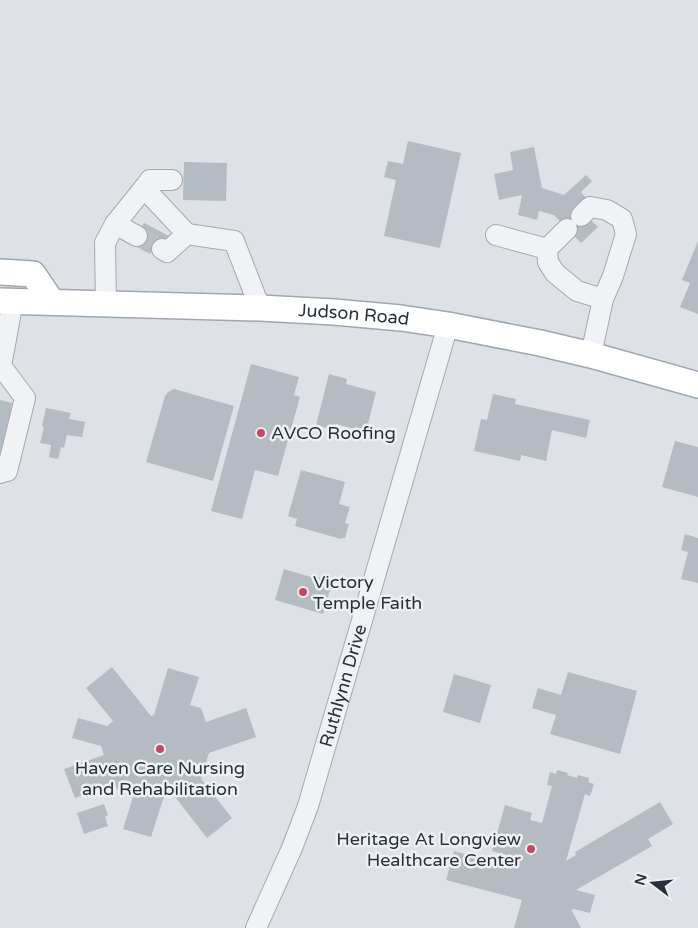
<svg xmlns="http://www.w3.org/2000/svg" width="698" height="928" viewBox="0 0 698 928" font-family="'Varela Round',sans-serif">
	<rect width="100%" height="100%" fill="#dee2e7"/>
	<!-- building -->
	<g fill="#b5bbc3">
		<polygon points="408,141 461,153 440,248 384,236 396,180 384,177 388,161 403,164"/>
		<polygon points="534,147 542,188 564,195 586,175 592,181 581,192 586,198 574,209 588,217 598,227 581,243 554,215 539,211 537,220 518,215 522,195 499,200 494,174 513,170 510,152"/>
		<polygon points="184,162 227,163 226,201 183,200"/>
		<polygon points="144,223 169,236 160,252 135,239"/>
		<polygon points="698,241 698,314 680,307 690,283 682,280"/>
		<polygon points="251,364 299,377 294,395 300,397 278,476 255,470 242,519 211,511"/>
		<polygon points="329,374 347,379 346,384 376,392 366,432 336,424 334,430 316,425"/>
		<polygon points="174,389 234,406 213,481 146,462 165,396 168,392"/>
		<polygon points="493,394 516,399 515,404 590,420 586,438 552,430 546,461 521,455 520,461 474,451 481,419 487,420"/>
		<polygon points="0,400 12,403 1,460 0,460"/>
		<polygon points="46,408 71,413 69,419 85,422 82,437 67,435 64,448 61,447 58,459 49,457 51,445 40,443 44,427 42,426"/>
		<polygon points="675,441 698,447 698,497 662,487"/>
		<polygon points="301,470 345,482 339,504 350,507 345,523 349,524 345,538 342,538 341,539 295,526 297,519 288,516"/>
		<polygon points="685,534 698,538 698,583 681,579 688,552 681,550"/>
		<polygon points="284,569 314,578 315,576 327,580 326,582 332,583 323,614 275,600"/>
		<polygon points="112,667 151,716 154,715 168,668 199,677 190,705 201,708 206,722 246,708 256,737 209,753 201,779 232,818 207,838 169,789 166,790 151,837 123,829 134,794 117,789 115,784 75,798 64,769 104,755 101,746 72,738 78,718 107,726 113,721 86,688"/>
		<polygon points="568,672 637,691 620,754 550,734 556,715 532,708 538,688 561,695"/>
		<polygon points="454,674 491,685 480,723 443,712"/>
		<polygon points="557,770 568,773 567,775 577,778 578,775 589,778 588,782 594,784 590,796 585,794 566,861 576,855 575,852 660,802 673,824 648,839 652,846 576,890 595,895 590,913 573,909 572,911 581,928 548,928 548,927 547,928 514,928 522,900 446,880 454,851 503,865 506,855 492,851 505,805 532,813 530,820 542,823 552,786 547,785 550,772 556,774"/>
		<polygon points="104,804 108,815 105,817 108,826 84,834 77,813"/>
	</g>
	<g fill="none" stroke-linecap="round" stroke-linejoin="round">
		<!-- minor-tunnel -->
		<polyline stroke="#babfc5" stroke-width="20" stroke-dasharray="20 10" stroke-linecap="butt" points="137,236 162,249"/>
		<!-- minor casing -->
		<g stroke="#a4a9b1" stroke-width="22">
			<g id="minor">
				<polyline points="144,188 150,180 172,180"/>
				<polyline points="581,216 590,207 607,210 622,219 626,234 613,276 603,299 591,355"/>
				<polyline points="115,224 137,236"/>
				<polyline points="496,235 547,249 567,229"/>
				<polyline points="162,249 167,252 187,234"/>
				<polyline points="547,249 548,262 555,273 577,291 603,299"/>
				<polyline points="106,303 105,243 115,224 144,188 187,234 234,241 260,308"/>
				<polyline points="0,473 7,471 25,398 1,366 13,301"/>
				<path id="s1" d="M 256,928 L 292,848 L 308,806 L 448,325"/>
			</g>
		</g>
		<!-- major casing -->
		<g stroke="#9ea7b2" stroke-width="28">
			<g id="major">
				<polyline points="0,272 33,274 52,302"/>
				<path id="s2" d="M 0,301 L 260,308 L 334,312 L 401,318 L 448,325 L 540,343 L 591,355 L 698,385"/>
			</g>
		</g>
		<!-- minor -->
		<use href="#minor" stroke="#f0f2f5" stroke-width="20"/>
		<!-- major -->
		<use href="#major" stroke="#fff" stroke-width="25"/>
	</g>
	<!-- markers -->
	<g fill="#c84762" stroke="#edf1f4" stroke-width="2">
		<circle cx="261" cy="433" r="5"/>
		<circle cx="303" cy="592" r="5"/>
		<circle cx="160" cy="749" r="5"/>
		<circle cx="531" cy="849" r="5"/>
	</g>
	<g text-anchor="middle" stroke-width="5" stroke-linejoin="round" paint-order="stroke">
		<!-- street labels -->
		<g font-size="18" fill="#28313d" stroke="#edf1f4">
			<text dy="6" stroke="none"><textPath href="#s2" startOffset="354">Judson Road</textPath></text>
			<text dy="6" stroke="none"><textPath href="#s1" startOffset="258">Ruthlynn Drive</textPath></text>
		</g>
		<!-- poi labels -->
		<g font-size="18" fill="#28313d" stroke="#edf1f4" text-anchor="start">
			<text x="271" y="439">AVCO Roofing</text>
			<text x="313" y="588">Victory<tspan x="313" dy="21">Temple Faith</tspan></text>
			<text x="160" y="774" text-anchor="middle">Haven Care Nursing<tspan x="160" dy="21">and Rehabilitation</tspan></text>
			<text x="521" y="845" text-anchor="end">Heritage At Longview<tspan x="521" dy="21">Healthcare Center</tspan></text>
		</g>
	</g>
	<!-- north arrow -->
	<g transform="translate(653 883) rotate(286)" stroke="#edf1f4" stroke-width="4" paint-order="stroke">
	<path d="M0-4L9 19L0 12L-9 19Z" fill="#28313d"/>
	<text y="-8" font-size="14" font-weight="bold" text-anchor="middle" fill="#28313d">N</text>
	</g>
</svg>
